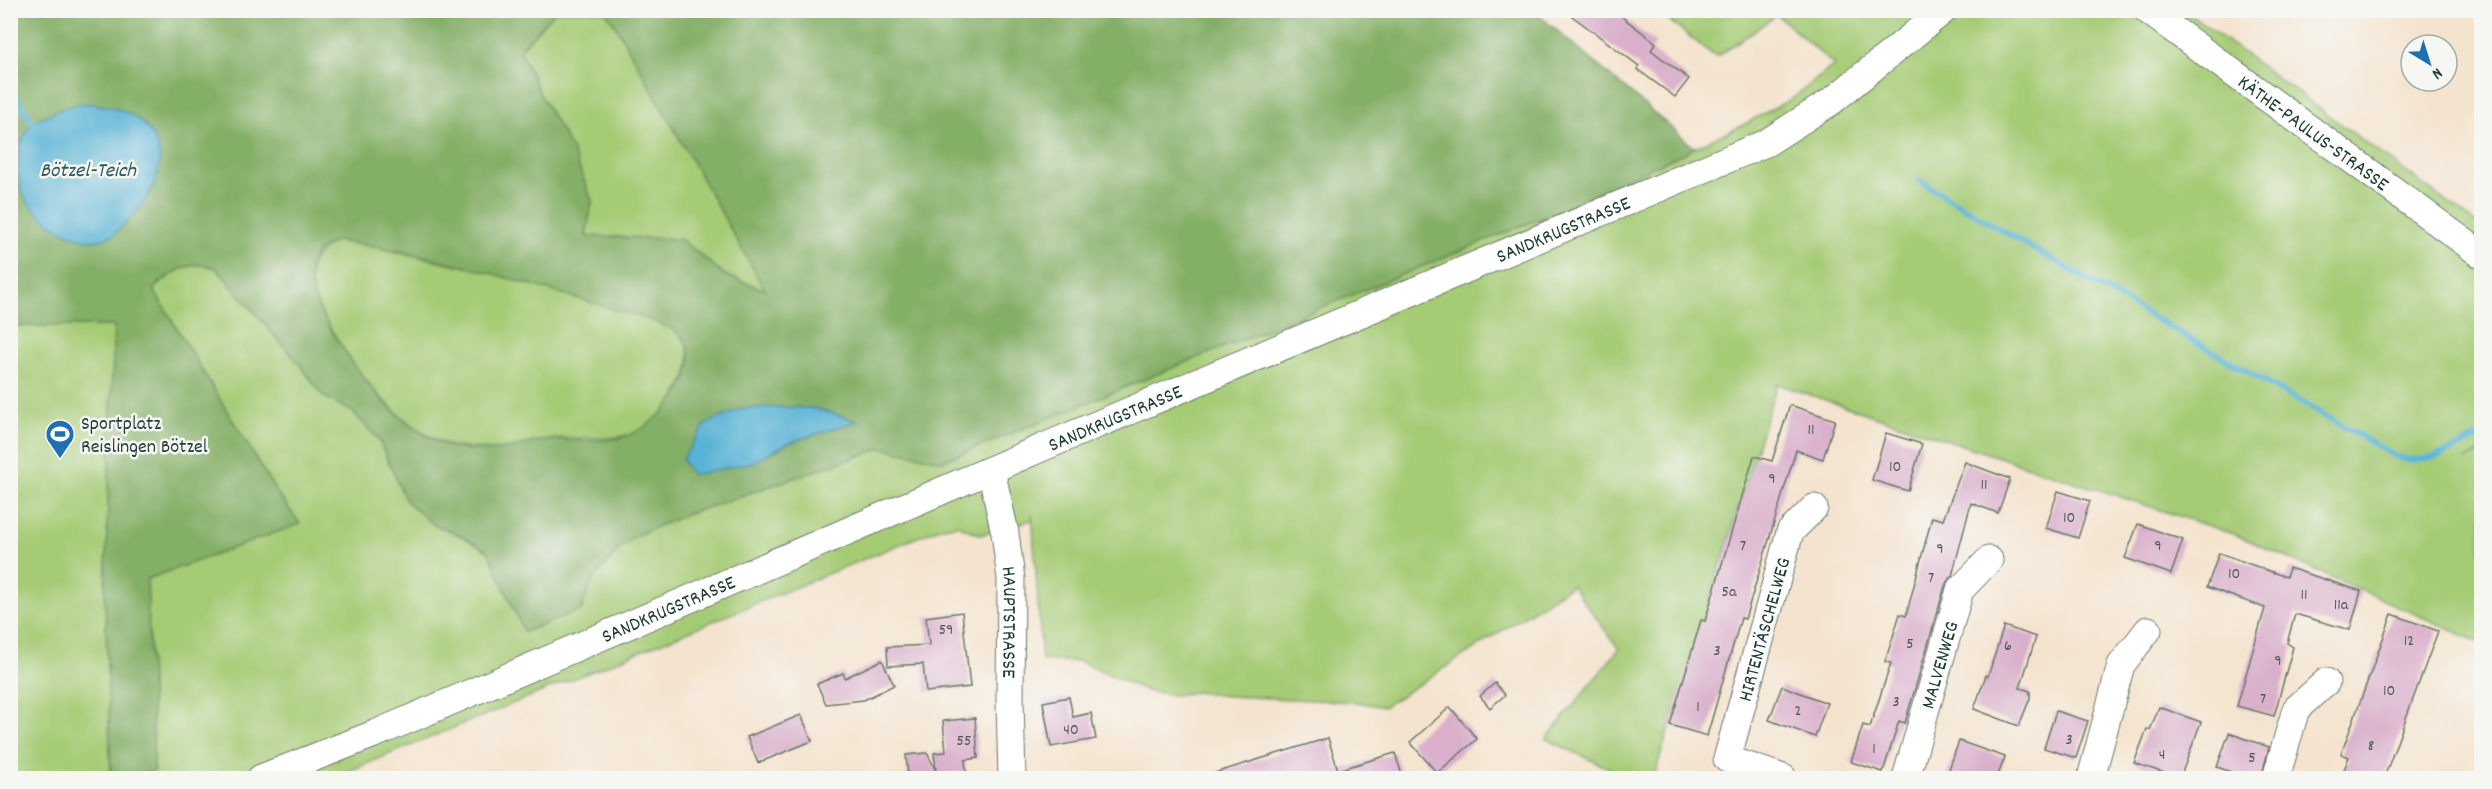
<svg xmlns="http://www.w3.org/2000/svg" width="2492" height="789" viewBox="0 0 2492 789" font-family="Dekko,sans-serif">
	<rect width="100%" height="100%" fill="#f6f6f2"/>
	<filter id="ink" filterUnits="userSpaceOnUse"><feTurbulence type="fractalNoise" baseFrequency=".0167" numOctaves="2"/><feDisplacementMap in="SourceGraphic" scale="12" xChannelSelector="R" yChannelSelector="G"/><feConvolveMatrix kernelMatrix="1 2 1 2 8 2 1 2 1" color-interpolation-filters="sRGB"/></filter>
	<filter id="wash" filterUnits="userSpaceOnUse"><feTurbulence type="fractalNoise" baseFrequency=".008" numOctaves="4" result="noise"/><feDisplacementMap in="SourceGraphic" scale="24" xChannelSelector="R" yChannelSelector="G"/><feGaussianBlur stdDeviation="1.35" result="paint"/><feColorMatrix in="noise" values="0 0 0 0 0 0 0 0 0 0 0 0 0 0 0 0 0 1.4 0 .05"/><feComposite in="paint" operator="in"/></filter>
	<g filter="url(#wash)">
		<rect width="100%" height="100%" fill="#f4e4cf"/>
		<!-- green -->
		<g fill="#a5cb75" stroke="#628454" stroke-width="1.5">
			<polygon points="555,11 605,11 615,25 766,290 727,276 680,239 586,236 592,201 572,150 541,96 520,50"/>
			<path d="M 1657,11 L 2186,11 L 2481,227 L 2481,451 L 2464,460 L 2481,453 L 2481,643 L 2236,535 L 1777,384 L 1658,764 L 1655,778 L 1629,778 L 1546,739 L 1619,649 L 1572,585 L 1384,707 L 1356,702 L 1227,696 L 1195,692 L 1175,695 L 1147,691 L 1079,661 L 1042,661 L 1032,514 L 1032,520 L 981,535 L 957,525 L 942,527 L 332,778 L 122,778 L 154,770 L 147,579 L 300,524 L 275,490 L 153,289 C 173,272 189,258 216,268 L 301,366 L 323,396 L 353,412 L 379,440 L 406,501 L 433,524 L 462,536 L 488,551 L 524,632 L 581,610 L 593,580 L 621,547 L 637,535 L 685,515 L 882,448 L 944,461 L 1551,214 L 1741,126 L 1793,98 L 1834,65 L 1777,15 L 1716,57 Z"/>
			<path d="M 336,241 L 358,244 C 405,254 452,263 498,274 C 538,284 578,298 618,310 C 635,316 665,322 678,333 C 708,360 670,413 644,429 C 618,443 590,436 562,438 C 542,440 522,449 503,450 C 492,451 481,449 471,448 C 463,447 455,448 448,445 C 392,422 354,369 324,318 C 307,288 300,258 336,241 Z"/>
			<polygon points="11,326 114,326 105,594 111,778 11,778"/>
		</g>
		<!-- forest -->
		<path fill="#84af66" stroke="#52764d" stroke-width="1.5" fill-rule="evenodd" d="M 10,11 L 555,11 L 520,50 L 541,96 L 572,150 L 592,201 L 586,236 L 680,239 L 727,276 L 765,290 L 615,25 L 605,11 L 1534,11 L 1695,148 L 1551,214 L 943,461 L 882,448 L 685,515 L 637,535 L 621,547 L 593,580 L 581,610 L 524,632 L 488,551 L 462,536 L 433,524 L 406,501 L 379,440 L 353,412 L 323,396 L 301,366 L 216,268 C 191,259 171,272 153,289 L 275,490 L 300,524 L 147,579 L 154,771 L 122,778 L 111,778 L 105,594 L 114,326 L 11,326 ZM 336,241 C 425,252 513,279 599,305 C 618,311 664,321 679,334 C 714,367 658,428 623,437 C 596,444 566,437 538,441 C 527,443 517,448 506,449 C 494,451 460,450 449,446 C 392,426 352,366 323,316 C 314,300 304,275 314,257 C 318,248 328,245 336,241 ZM 780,407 L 814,408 L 857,421 L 788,443 L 754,462 Z"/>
		<!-- water -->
		<g fill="#58b3d6" stroke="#3c7885" stroke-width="1.5">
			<path d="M 81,103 C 91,104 102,105 112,107 C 156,120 172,155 149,194 C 143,206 118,235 105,239 C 78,248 30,215 21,190 C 17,177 17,166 19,154 C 20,144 26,128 34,122 C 47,113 65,108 81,103 Z"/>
			<polygon points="780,407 814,408 858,421 788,443 754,462 692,475 682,459 706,424 743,408"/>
		</g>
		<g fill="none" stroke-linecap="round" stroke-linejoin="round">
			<!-- stream -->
			<g stroke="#58b3d6" stroke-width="6">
				<polyline points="10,87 33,123"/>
				<path d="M 1920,181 L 2025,244 L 2395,456 C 2425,468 2455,449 2482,435"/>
			</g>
		</g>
		<g id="blocks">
			<!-- building -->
			<g fill="#d9afcb">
				<polygon points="1564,10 1613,10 1656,43 1651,50 1689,79 1675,97 1637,69 1639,66"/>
				<polygon points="1790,405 1835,420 1823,459 1796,450 1745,619 1741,618 1707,736 1670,725 1701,620 1705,621 1754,456 1772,461"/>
				<polygon points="1886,433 1922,444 1908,491 1872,480"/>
				<polygon points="1965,462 2010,479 1998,513 1971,503 1952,576 1945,586 1905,723 1899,721 1883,772 1851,762 1863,725 1870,727 1891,663 1885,662 1900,614 1906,616 1932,517 1943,520"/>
				<polygon points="2058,491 2090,501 2078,538 2046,528"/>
				<polygon points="2138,524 2183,540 2171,574 2125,558"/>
				<polygon points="2219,553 2286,577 2289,568 2361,591 2350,630 2295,614 2287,643 2293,647 2274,716 2237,706 2265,608 2207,587"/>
				<polygon points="962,612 970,687 926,692 923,664 888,666 887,647 929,645 926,617"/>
				<polygon points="2392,614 2438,631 2384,778 2341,778 2349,757 2341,754"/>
				<polygon points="2004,626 2036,637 2020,688 2030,691 2030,698 2019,726 1974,709 1986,675 1988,676"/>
				<polygon points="882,660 894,685 864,700 826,704 817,684 843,673 845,678"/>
				<polygon points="1495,683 1505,695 1490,708 1480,696"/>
				<polygon points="1782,686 1827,703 1815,737 1769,720"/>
				<polygon points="1069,697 1073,717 1091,713 1096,739 1051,747 1043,702"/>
				<polygon points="1450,707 1477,739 1437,773 1410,742"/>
				<polygon points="2159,707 2201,722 2180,778 2134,763 2147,729 2150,730"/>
				<polygon points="2056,711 2088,721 2076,758 2044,748"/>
				<polygon points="801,715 812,741 758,763 747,737"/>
				<polygon points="975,718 978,758 965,760 966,772 908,777 906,755 927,753 936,771 934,753 946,752 943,721"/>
				<polygon points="2229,733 2269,747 2261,778 2249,778 2217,767"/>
				<polygon points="1328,738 1338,770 1395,753 1403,778 1208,778 1208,775"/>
				<polygon points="1959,741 2005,757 1997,778 1958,778 1947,775"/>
			</g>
		</g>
	</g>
	<g filter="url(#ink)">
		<use href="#blocks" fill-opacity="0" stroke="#6a776a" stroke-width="1.5"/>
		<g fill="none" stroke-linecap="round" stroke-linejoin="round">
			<!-- minor casing -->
			<g stroke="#6a776a" stroke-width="29">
				<g id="minor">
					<path id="s1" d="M 2147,10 L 2482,255"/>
					<path id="s2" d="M 991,470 L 1005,533 L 1011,579 L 1010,702 L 1012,778"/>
					<path id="s3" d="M 261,778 L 377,733 L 1046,446 L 1766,143 L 1832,101 L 1944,10"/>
					<path id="s4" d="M 1783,778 L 1727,759 L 1790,532 L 1814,508"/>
					<path id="s5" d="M 1906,778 L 1960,590 L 1989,560"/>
					<polyline points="2091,778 2121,665 2148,630"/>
					<polyline points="2276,778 2296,709 2326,682"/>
				</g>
			</g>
			<!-- minor -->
			<use href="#minor" stroke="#fff" stroke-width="27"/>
		</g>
	</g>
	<!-- icons -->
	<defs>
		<g id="stadium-pin" transform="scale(1.5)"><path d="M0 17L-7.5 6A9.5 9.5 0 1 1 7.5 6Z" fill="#1f6fb2" stroke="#f6f6f2"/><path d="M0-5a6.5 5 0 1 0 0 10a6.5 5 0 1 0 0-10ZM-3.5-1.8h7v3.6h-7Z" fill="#fff"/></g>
	</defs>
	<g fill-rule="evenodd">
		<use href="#stadium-pin" x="60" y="434"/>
	</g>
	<g text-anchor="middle" stroke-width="5" stroke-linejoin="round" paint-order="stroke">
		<!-- number labels -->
		<g font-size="16" fill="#4e5a5a">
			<text x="1811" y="434">11</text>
			<text x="1895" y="471">10</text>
			<text x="1772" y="483">9</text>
			<text x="1984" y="489">11</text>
			<text x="2069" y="522">10</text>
			<text x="1743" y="550">7</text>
			<text x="2158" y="550">9</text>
			<text x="1940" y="553">9</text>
			<text x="2234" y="578">10</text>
			<text x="1931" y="582">7</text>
			<text x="1729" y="596">5a</text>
			<text x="2304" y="599">11</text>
			<text x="2341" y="609">11a</text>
			<text x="946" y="634">59</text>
			<text x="2409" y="645">12</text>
			<text x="1910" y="648">5</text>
			<text x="2008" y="650">6</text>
			<text x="1717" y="655">3</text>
			<text x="2278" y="665">9</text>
			<text x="2389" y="695">10</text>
			<text x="2263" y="703">7</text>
			<text x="1896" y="706">3</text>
			<text x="1698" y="711">1</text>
			<text x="1798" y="715">2</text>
			<text x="1071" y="734">40</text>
			<text x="2069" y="744">3</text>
			<text x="964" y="745">55</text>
			<text x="2371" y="750">8</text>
			<text x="1874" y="753">1</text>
			<text x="2162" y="759">4</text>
			<text x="2252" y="762">5</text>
		</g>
		<!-- street labels -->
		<g font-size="20" fill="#1f3d34" stroke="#f6f6f2">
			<text dy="7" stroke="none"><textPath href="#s1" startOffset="207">KÄTHE-PAULUS-STRASSE</textPath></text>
			<text dy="7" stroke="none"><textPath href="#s3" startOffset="1413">SANDKRUGSTRASSE</textPath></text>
			<text dy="7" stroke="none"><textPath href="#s3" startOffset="927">SANDKRUGSTRASSE</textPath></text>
			<text dy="7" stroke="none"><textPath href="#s3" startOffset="441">SANDKRUGSTRASSE</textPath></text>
			<text dy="7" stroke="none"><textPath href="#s2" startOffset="154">HAUPTSTRASSE</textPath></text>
			<text dy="7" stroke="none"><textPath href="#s4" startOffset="194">HIRTENTÄSCHELWEG</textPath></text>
			<text dy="7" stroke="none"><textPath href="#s5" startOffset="118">MALVENWEG</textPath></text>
		</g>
		<!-- poi labels -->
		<g font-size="20" fill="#1f3d34" stroke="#f6f6f2" text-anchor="start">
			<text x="81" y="429">Sportplatz<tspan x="81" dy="23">Reislingen Bötzel</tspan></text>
		</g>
		<!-- water labels -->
		<g font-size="21" font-style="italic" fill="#2d5a5c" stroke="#f6f6f2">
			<text x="88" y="176">Bötzel-Teich</text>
		</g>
	</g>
	<!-- margin -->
	<rect width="2492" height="789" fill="none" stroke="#f6f6f2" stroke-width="36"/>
	<!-- north arrow -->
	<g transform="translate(2429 63) rotate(142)"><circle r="28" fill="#f6f6f2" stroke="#a0aca6" stroke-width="1.5"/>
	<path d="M0-4.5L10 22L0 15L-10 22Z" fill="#1f6fb2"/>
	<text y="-9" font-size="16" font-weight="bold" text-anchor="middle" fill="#1f3d34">N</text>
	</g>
</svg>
